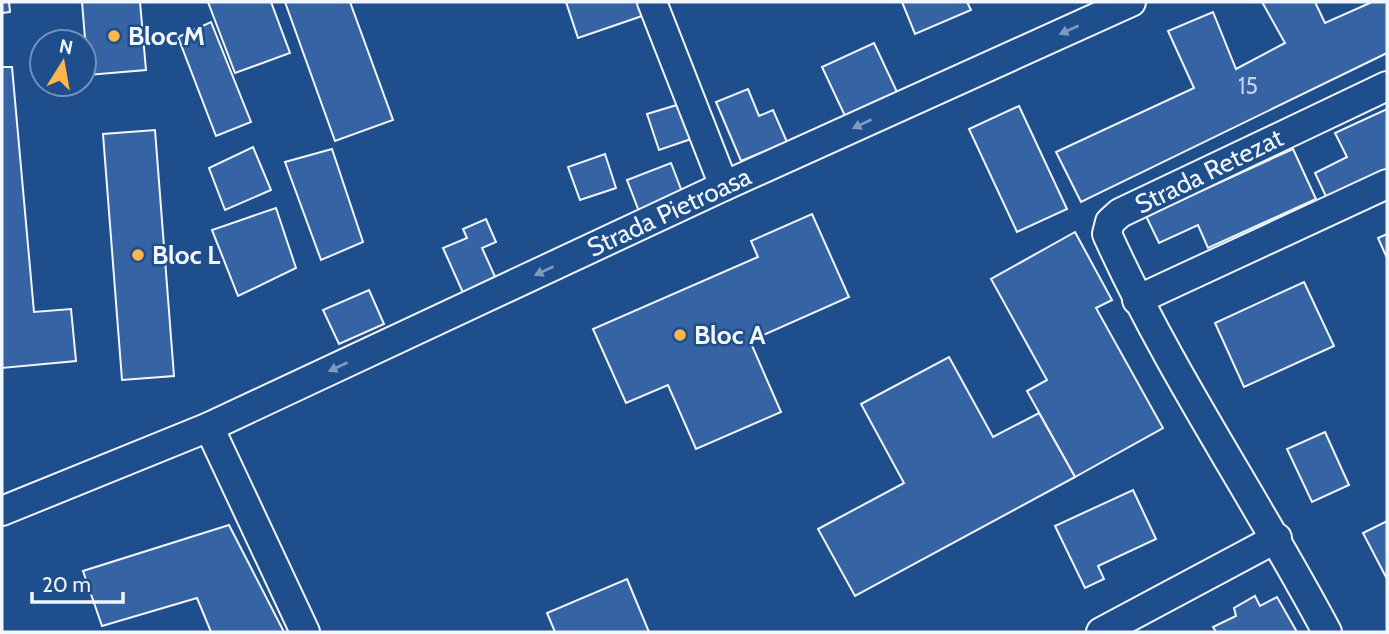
<svg xmlns="http://www.w3.org/2000/svg" width="1389" height="634" viewBox="0 0 1389 634" font-family="Cabin,sans-serif">
	<rect width="100%" height="100%" fill="#1f4e8c"/>
	<!-- building -->
	<g fill="#3563a3" stroke="#f2f6ff" stroke-width="2">
		<polygon points="2,2 9,2 10,12 2,13"/>
		<polygon points="82,2 140,2 146,70 88,75"/>
		<polygon points="208,2 271,2 290,53 235,73"/>
		<polygon points="285,2 350,2 393,120 335,141"/>
		<polygon points="566,2 638,2 642,16 578,38"/>
		<polygon points="902,2 967,2 971,10 915,34"/>
		<polygon points="1262,2 1315,2 1325,23 1372,2 1387,2 1387,53 1081,202 1056,152 1194,88 1168,31 1213,12 1236,69 1285,43"/>
		<polygon points="211,22 251,122 216,136 178,37"/>
		<polygon points="874,43 897,92 845,116 822,67"/>
		<polygon points="2,67 12,67 34,312 71,309 76,361 2,368"/>
		<polygon points="748,89 759,116 773,110 787,142 741,161 716,102"/>
		<polygon points="680,104 691,139 659,150 647,114"/>
		<polygon points="1019,106 1067,209 1017,232 969,129"/>
		<polygon points="1387,109 1387,178 1330,205 1315,173 1347,157 1335,133"/>
		<polygon points="155,130 174,376 122,380 103,134"/>
		<polygon points="253,147 271,190 225,210 209,168"/>
		<polygon points="332,149 363,242 321,260 285,162"/>
		<polygon points="1293,149 1316,199 1208,248 1198,225 1159,243 1146,216"/>
		<polygon points="605,154 616,188 580,200 568,167"/>
		<polygon points="671,163 684,197 640,214 627,180"/>
		<polygon points="276,208 296,268 238,296 212,230"/>
		<polygon points="812,214 849,297 750,341 781,412 696,449 668,385 626,403 593,329 758,257 751,241"/>
		<polygon points="486,219 496,242 482,248 497,281 464,295 443,248 467,238 463,229"/>
		<polygon points="1075,232 1112,300 1096,308 1163,428 1075,477 1027,391 1047,380 991,279"/>
		<polygon points="1387,234 1387,258 1378,238"/>
		<polygon points="1304,282 1334,346 1244,387 1215,323"/>
		<polygon points="369,290 384,324 339,344 323,310"/>
		<polygon points="949,357 993,437 1039,413 1075,477 855,596 818,529 904,483 861,404"/>
		<polygon points="1325,432 1349,485 1312,502 1287,449"/>
		<polygon points="1133,490 1156,539 1098,566 1104,579 1085,588 1055,526"/>
		<polygon points="1387,521 1387,579 1363,533"/>
		<polygon points="229,525 284,632 211,632 197,598 102,626 83,571"/>
		<polygon points="627,579 649,632 555,632 547,613"/>
		<polygon points="1255,596 1260,606 1277,597 1297,632 1216,632 1213,627 1236,616 1234,608"/>
	</g>
	<g fill="none" stroke-linecap="round" stroke-linejoin="round">
		<!-- street casing -->
		<g stroke="#f2f6ff" stroke-width="32">
			<g id="street">
				<polyline points="652,2 724,186"/>
				<polyline points="1137,300 1387,184"/>
				<polyline points="209,427 305,632"/>
				<polyline points="2,511 209,427 724,186 1131,2"/>
				<polyline points="1101,632 1277,538"/>
				<path d="M 1327,632 C 1256,498 1169,372 1107,234 L 1110,222 L 1120,213 L 1387,86"/>
			</g>
		</g>
		<!-- street -->
		<use href="#street" stroke="#1f4e8c" stroke-width="28"/>
	</g>
	<!-- one-way arrows -->
	<defs><path id="oneway-solid" d="M-6-.8H1V-3.2L6.5 0L1 3.2V.8H-6Z" transform="scale(1.75)"/></defs>
	<g fill="#7e9ac0">
		<use href="#oneway-solid" transform="translate(1069 30) rotate(156)"/>
		<use href="#oneway-solid" transform="translate(862 124) rotate(155)"/>
		<use href="#oneway-solid" transform="translate(544 271) rotate(155)"/>
		<use href="#oneway-solid" transform="translate(338 367) rotate(155)"/>
	</g>
	<!-- markers -->
	<g fill="#ffb74d" stroke="#1f4e8c" stroke-width="2.5">
		<circle cx="114" cy="36" r="7"/>
		<circle cx="138" cy="255" r="7"/>
		<circle cx="680" cy="335" r="7"/>
	</g>
	<g text-anchor="middle" stroke-width="5" stroke-linejoin="round" paint-order="stroke">
		<!-- number labels -->
		<g font-size="23" fill="#c3d1e8">
			<text x="1248" y="94">15</text>
		</g>
		<!-- poi labels -->
		<g font-size="26" font-weight="bold" fill="#f2f6ff" stroke="#1f4e8c" text-anchor="start">
			<text x="128" y="45">Bloc M</text>
			<text x="152" y="264">Bloc L</text>
			<text x="694" y="344">Bloc A</text>
		</g>
		<!-- street labels -->
		<g font-size="26" fill="#f2f6ff" stroke="#1f4e8c">
			<text transform="translate(1209 171) rotate(-26)" y="9">Strada Retezat</text>
			<text transform="translate(669 212) rotate(-25)" y="9">Strada Pietroasa</text>
		</g>
	</g>
	<!-- border -->
	<rect width="1389" height="634" fill="none" stroke="#f2f6ff" stroke-width="7"/>
	<!-- north arrow -->
	<g transform="translate(63 63) rotate(11)"><circle r="33" fill="#1f4e8c" stroke="#7391ba" stroke-width="2"/>
	<path d="M0-5L12 26L0 18L-12 26Z" fill="#ffb74d"/>
	<text y="-10" font-size="19" font-weight="bold" text-anchor="middle" fill="#f2f6ff">N</text>
	</g>
	<!-- scale -->
	<path d="M32 592v10h91v-10" fill="none" stroke="#f2f6ff" stroke-width="3.5"/>
	<text x="42" y="592" font-size="21" fill="#f2f6ff" stroke="#1f4e8c" stroke-width="5" paint-order="stroke">20 m</text>
</svg>
